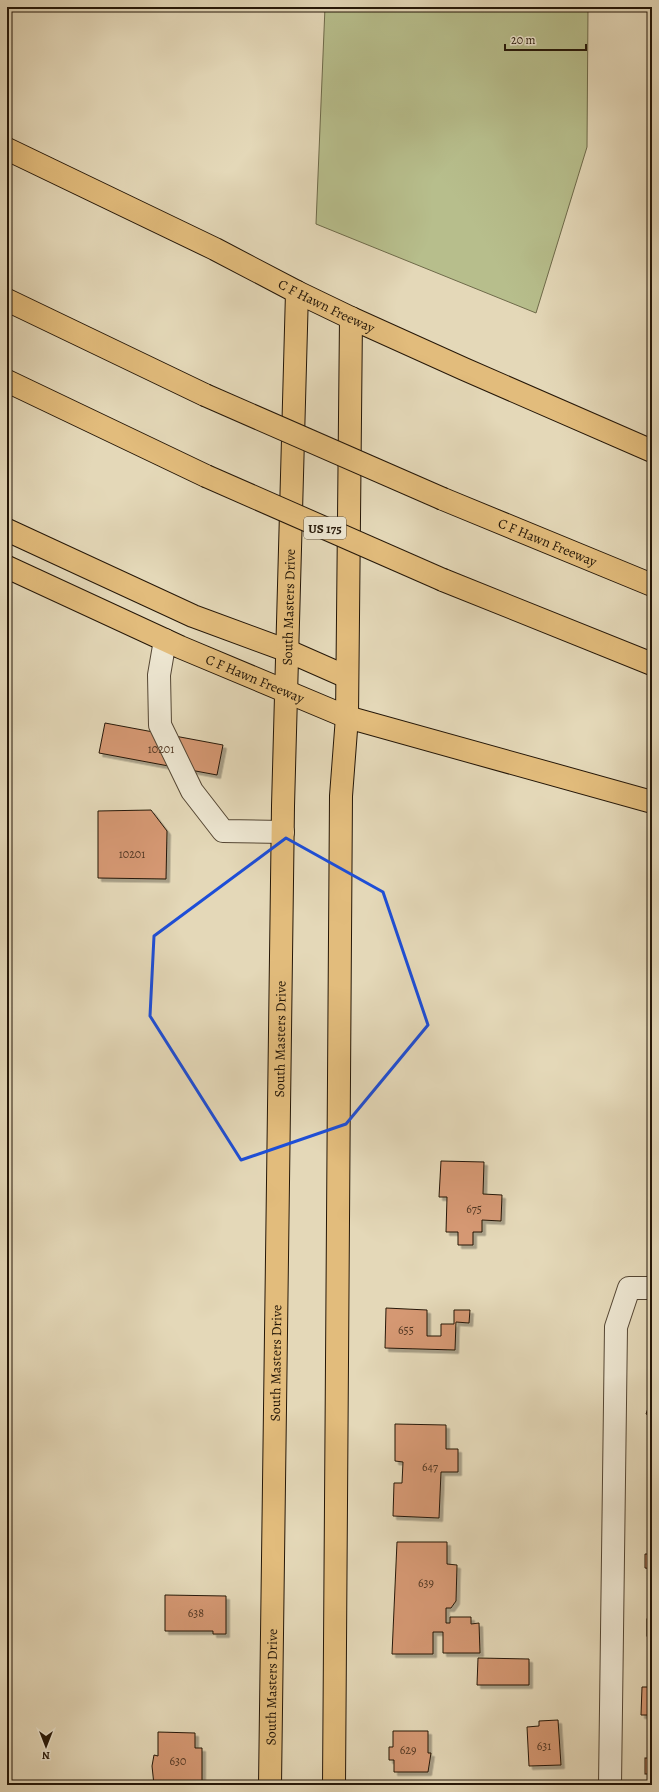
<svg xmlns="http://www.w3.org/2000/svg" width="659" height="1792" viewBox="0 0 659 1792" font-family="Alegreya,serif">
	<defs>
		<filter id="shadow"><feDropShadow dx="3.5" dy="3.5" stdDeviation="0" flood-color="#0004"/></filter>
	</defs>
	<rect width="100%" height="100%" fill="#e4d8b8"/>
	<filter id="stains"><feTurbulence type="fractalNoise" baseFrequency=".005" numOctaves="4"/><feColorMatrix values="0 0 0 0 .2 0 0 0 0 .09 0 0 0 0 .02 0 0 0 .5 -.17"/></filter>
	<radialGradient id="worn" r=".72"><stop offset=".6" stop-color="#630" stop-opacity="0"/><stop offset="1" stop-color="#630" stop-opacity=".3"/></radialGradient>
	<!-- green -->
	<polygon fill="#b7be8c" stroke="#6e6a4a" points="325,7 588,7 587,147 536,313 316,224"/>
	<!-- building -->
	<g fill="#d59873" stroke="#251708" filter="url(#shadow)">
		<polygon points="105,723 223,745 217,775 99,753"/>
		<polygon points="151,810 167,831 166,879 98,878 98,811"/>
		<polygon points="441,1161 484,1162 483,1194 502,1195 501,1221 482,1220 482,1232 473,1232 473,1245 458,1245 458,1232 446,1232 447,1197 439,1197"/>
		<polygon points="386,1308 427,1310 427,1336 441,1336 441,1324 454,1324 454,1310 470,1310 469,1323 456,1322 455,1350 385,1348"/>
		<polygon points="651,1399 652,1399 652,1416 646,1414"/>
		<polygon points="395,1424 446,1425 446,1449 458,1449 458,1472 441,1472 439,1518 393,1516 394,1483 402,1483 403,1462 395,1461"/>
		<polygon points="397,1542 447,1542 447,1564 457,1565 456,1601 451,1608 446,1608 446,1623 450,1623 450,1617 471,1617 471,1624 479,1623 480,1653 443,1653 443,1632 433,1632 433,1654 392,1654"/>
		<polygon points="645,1554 652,1554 652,1569 645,1568"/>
		<polygon points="165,1595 226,1596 226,1634 213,1634 213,1631 165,1631"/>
		<rect x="647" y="1619" width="5" height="17"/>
		<polygon points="478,1658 529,1659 529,1685 477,1685"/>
		<polygon points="642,1687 652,1687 652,1715 641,1715"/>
		<polygon points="558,1720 561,1765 529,1766 527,1727 539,1726 539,1721"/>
		<polygon points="393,1731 428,1731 428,1753 431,1753 428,1772 394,1772 394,1760 389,1760 389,1747 393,1747"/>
		<polygon points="158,1732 195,1733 195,1748 202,1748 202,1785 154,1785 152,1766 154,1755 158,1756"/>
		<rect x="645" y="1758" width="7" height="16"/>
	</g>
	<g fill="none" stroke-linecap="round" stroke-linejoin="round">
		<!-- minor casing -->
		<g stroke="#554734" stroke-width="24">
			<g id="minor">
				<polyline points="165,640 159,675 160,725 192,791 223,831 283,832"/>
				<polyline points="610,1785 616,1327 629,1288 652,1288"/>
			</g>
		</g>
		<!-- major casing -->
		<g stroke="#251708" stroke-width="24">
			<g id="major">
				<path id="s1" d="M 7,149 L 215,249 L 297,292 L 351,318 L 464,369 L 652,451"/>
				<polyline points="7,530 193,616 288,651 347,677"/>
				<path id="s2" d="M 7,567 L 180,647 L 347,717 L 652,802"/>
				<path id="s3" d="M 270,1785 L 283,806 L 297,292"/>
				<polyline points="334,1785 341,796 347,717 351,318"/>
			</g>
		</g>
		<!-- highway casing -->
		<g stroke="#251708" stroke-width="24">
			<g id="highway">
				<polyline points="7,300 205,395"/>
				<polyline points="7,381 206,476"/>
				<path id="s4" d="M 443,499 L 652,585"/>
				<polyline points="443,580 652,664"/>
			</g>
		</g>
		<!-- minor -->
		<use href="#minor" stroke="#ede6d1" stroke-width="22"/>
		<!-- major -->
		<use href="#major" stroke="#e2bc7c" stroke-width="22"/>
		<!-- highway -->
		<use href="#highway" stroke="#e2bc7c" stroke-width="22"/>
		<!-- highway-bridge casing -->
		<g stroke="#251708" stroke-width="24" stroke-linecap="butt">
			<g id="highway-bridge">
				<polyline points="205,395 443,499"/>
				<polyline points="206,476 443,580"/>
			</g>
		</g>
		<!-- highway-bridge -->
		<use href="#highway-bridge" stroke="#e2bc7c" stroke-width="22"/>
	</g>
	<!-- marked area -->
	<path fill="none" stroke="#1d4ed8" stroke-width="3" stroke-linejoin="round" d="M 286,838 L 383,892 L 428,1025 L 346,1124 L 241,1160 L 150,1016 L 154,936 Z"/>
	<g text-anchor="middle" stroke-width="3" stroke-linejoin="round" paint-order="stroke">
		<!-- number labels -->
		<g font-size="12" fill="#513723">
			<text x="161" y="753">10201</text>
			<text x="132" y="858">10201</text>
			<text x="474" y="1213">675</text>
			<text x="406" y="1334">655</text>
			<text x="430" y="1471">647</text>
			<text x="426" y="1587">639</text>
			<text x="196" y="1617">638</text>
			<text x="544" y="1750">631</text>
			<text x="408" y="1754">629</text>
			<text x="178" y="1765">630</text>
		</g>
		<!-- shield labels -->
		<rect fill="#ede6d1" stroke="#615544" stroke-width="1" x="304" y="517" width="42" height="22" rx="3"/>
		<g font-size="13" font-weight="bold" fill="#251708">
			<text x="325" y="533">US 175</text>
		</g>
		<!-- street labels -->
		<g font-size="14" fill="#251708" stroke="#ede6d1">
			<text dy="5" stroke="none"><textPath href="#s1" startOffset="356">C F Hawn Freeway</textPath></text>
			<text dy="5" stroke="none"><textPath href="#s4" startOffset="113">C F Hawn Freeway</textPath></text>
			<text dy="5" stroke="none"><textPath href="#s3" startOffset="1178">South Masters Drive</textPath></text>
			<text dy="5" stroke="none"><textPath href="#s2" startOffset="272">C F Hawn Freeway</textPath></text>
			<text dy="5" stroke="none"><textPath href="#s3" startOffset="746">South Masters Drive</textPath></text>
			<text dy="5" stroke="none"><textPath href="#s3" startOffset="422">South Masters Drive</textPath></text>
			<text dy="5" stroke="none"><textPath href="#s3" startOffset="98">South Masters Drive</textPath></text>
		</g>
	</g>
	<!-- margin -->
	<rect width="659" height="1792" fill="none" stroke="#e4d8b8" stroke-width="24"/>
	<rect x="8" y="8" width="643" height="1776" fill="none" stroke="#251708" stroke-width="2"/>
	<rect x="12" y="12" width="635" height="1768" fill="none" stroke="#251708"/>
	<!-- north arrow -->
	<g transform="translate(46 1746) rotate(180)" stroke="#ede6d1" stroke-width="3" paint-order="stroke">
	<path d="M0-3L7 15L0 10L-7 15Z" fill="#251708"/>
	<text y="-6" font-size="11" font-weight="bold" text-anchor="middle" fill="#251708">N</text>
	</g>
	<!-- scale -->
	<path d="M505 44v6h81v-6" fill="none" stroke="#251708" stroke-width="2"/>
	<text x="511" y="44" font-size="12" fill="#251708" stroke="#ede6d1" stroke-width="3" paint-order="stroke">20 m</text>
	<rect width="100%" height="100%" filter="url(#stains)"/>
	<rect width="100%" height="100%" fill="url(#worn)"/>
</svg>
